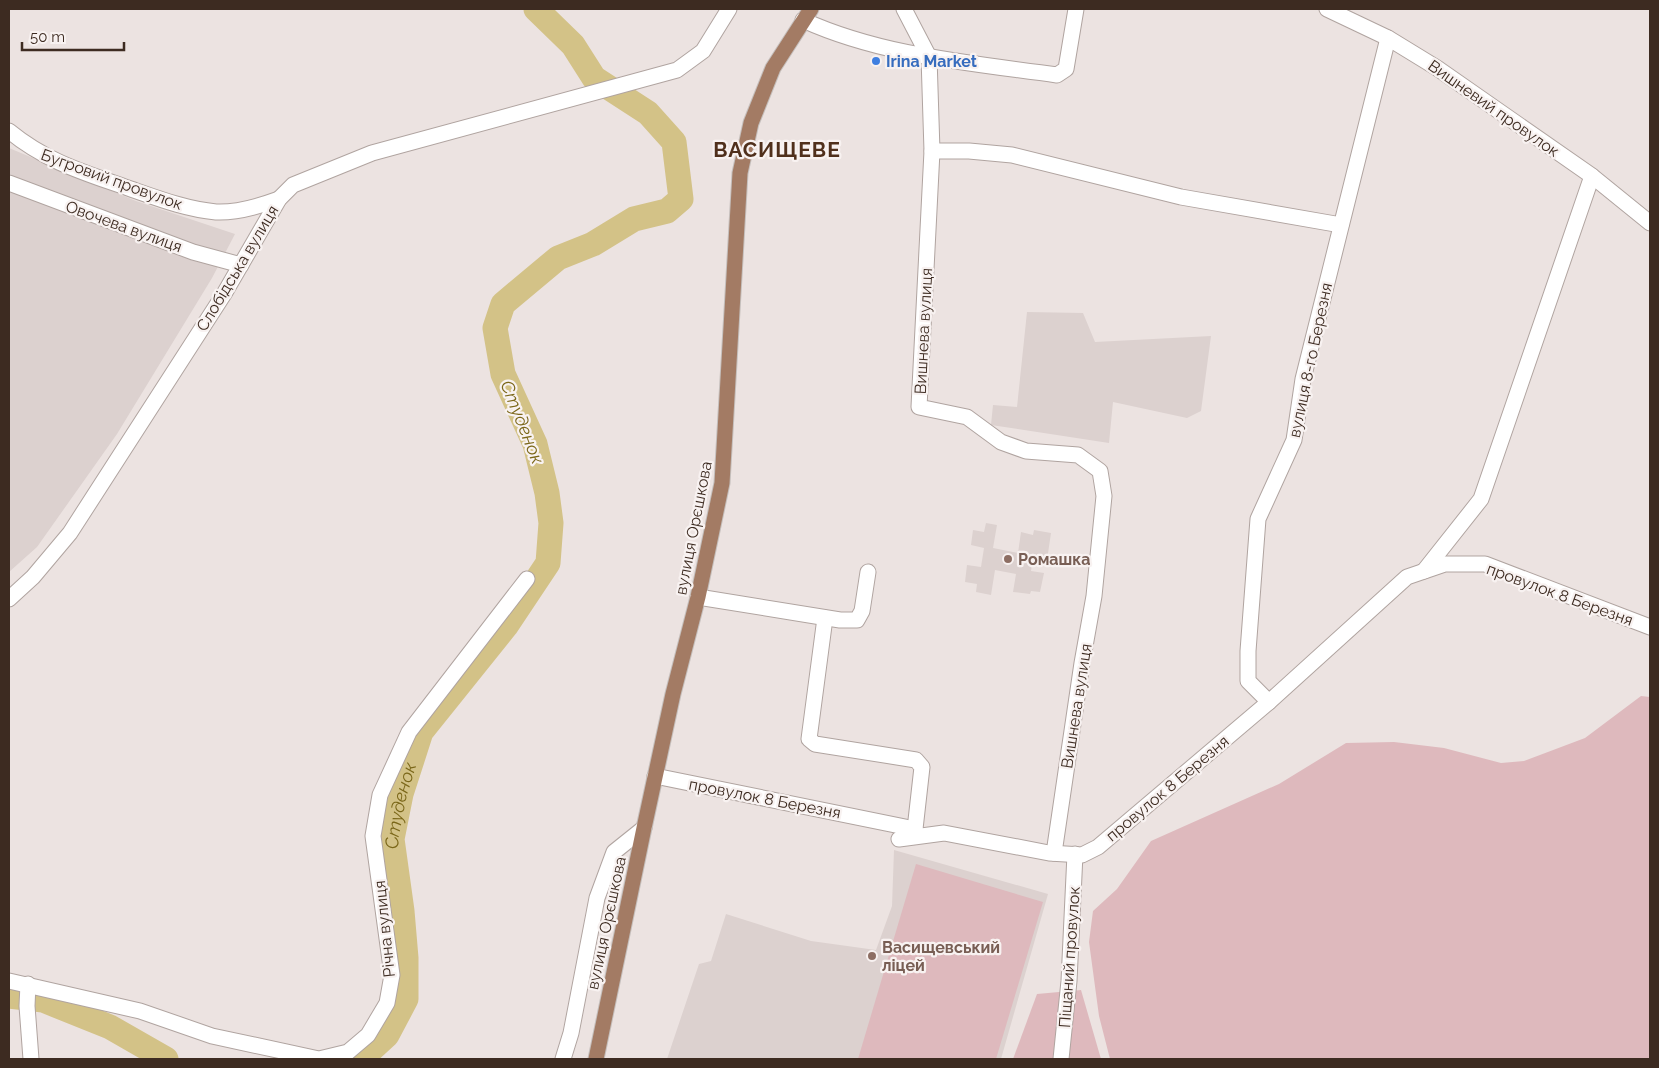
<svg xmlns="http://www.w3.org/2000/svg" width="1659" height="1068" viewBox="0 0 1659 1068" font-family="Raleway,sans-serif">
	<rect width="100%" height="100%" fill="#ece3e1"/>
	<!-- built -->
	<g fill="#dcd1cf">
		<polygon points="9,148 136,201 235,234 212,278 117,434 37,547 9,572"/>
		<polygon points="1027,312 1083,313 1095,342 1211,336 1201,411 1187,418 1113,402 1109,443 991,425 993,405 1017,407"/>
		<polygon points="986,523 997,525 993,548 1018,553 1021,532 1033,535 1034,530 1051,533 1047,560 1033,558 1031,571 1044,573 1040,592 1031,591 1030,594 1013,592 1016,574 995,570 991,595 976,592 977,584 965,582 967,565 981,567 984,548 971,545 973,530 984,532"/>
		<polygon points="894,850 1048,894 1001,1059 667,1059 699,964 711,961 726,914 811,941 876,950 892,906"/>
	</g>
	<!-- green -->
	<g fill="#deb9bd">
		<polygon points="1641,696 1650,697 1650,1059 1110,1059 1099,1016 1089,942 1093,911 1117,889 1151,841 1279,784 1346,743 1394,742 1444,748 1501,763 1524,761 1585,738"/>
		<polygon points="916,864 1043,902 996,1059 858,1059"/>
		<polygon points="1081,990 1101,1059 1013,1059 1037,994"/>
	</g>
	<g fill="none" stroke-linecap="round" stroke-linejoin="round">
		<!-- river -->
		<g stroke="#d3c287" stroke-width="25">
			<polyline points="9,996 43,1000 110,1027 166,1059"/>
			<path id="s1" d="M 361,1059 L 387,1035 L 406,999 L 406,958 L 402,911 L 392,839 L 401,794 L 421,732 L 506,626 L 548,563 L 551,523 L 547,493 L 535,444 L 503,374 L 495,328 L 503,304 L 558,258 L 593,244 L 634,219 L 667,211 L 681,199 L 674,142 L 648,113 L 594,78 L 573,45 L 536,9"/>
		</g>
		<!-- minor casing -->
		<g stroke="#b0a4a0" stroke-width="17">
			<g id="minor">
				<polyline points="904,9 929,57 932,151 919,407 967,417 1001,442 1026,451 1078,455 1100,471 1104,496 1094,596 1082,663 1054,853"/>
				<polyline points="1327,9 1388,38 1437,68 1592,176 1650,223"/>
				<path d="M 803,20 C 882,56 972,63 1057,75 L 1066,69 L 1076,9"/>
				<path d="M 9,131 C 47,162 83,172 128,188 C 157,198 185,209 216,212 C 237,213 260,206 279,199"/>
				<polyline points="932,151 969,151 1012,155 1181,197 1341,225"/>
				<polyline points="9,183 193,252 241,265"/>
				<polyline points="1424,571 1481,499 1592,176"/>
				<polyline points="698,597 840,620 857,620 862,611 868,572"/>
				<polyline points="9,599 33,577 70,533 224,294 279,199 293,185 372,153 677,70 703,51 729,9"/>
				<polyline points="825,618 809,739 815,744 916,760 922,767 915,829"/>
				<polyline points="1269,702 1248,681 1248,651 1258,519 1294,440 1303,379 1388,38"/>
				<polyline points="655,776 915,829 899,839 944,833 1049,853 1082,855 1098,847 1269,702 1407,577 1445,564 1485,564 1650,627"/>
				<polyline points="9,981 140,1011 212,1036 319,1059 348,1052 368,1035 387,1003 392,975 373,836 380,795 409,732 527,579"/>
				<polyline points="28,984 27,1006 31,1059"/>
				<polyline points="563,1059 571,1033 597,898 614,852 644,828"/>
				<polyline points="1061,1059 1069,981 1075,854"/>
			</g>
		</g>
		<!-- major casing -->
		<g stroke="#c5bfbc" stroke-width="17">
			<polyline id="major" points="596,1059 644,828 673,694 698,597 722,483 740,173 751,123 773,68 811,9"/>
		</g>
		<!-- minor -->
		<use href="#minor" stroke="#fff" stroke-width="15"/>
		<!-- major -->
		<use href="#major" stroke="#a37b64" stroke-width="15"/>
	</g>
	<!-- markers -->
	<circle fill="#3f7fe0" stroke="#f8f2f1" stroke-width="2" cx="876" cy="61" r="5"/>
	<g fill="#8d6e63" stroke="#f8f2f1" stroke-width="2">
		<circle cx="1008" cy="559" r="5"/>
		<circle cx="872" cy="956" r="5"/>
	</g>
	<g text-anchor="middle" stroke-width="4.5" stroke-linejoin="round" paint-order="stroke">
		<!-- shop labels -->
		<g font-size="16" font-weight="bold" fill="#366cbe" stroke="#f8f2f1" text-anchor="start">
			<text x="886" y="67">Irina Market</text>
		</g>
		<!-- street labels -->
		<g font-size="16" fill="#3d2b21" stroke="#f8f2f1">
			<text transform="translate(1494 108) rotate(35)" y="6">Вишневий провулок</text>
			<text transform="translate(112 179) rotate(20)" y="6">Бугровий провулок</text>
			<text transform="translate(124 226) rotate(20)" y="6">Овочева вулиця</text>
			<text transform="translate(237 268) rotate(-59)" y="6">Слобідська вулиця</text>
			<text transform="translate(923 331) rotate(-87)" y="6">Вишнева вулиця</text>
			<text transform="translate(1310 360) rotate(-78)" y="6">вулиця 8-го Березня</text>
			<text transform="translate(693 528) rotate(-79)" y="6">вулиця Орєшкова</text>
			<text transform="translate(1560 594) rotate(20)" y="6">провулок 8 Березня</text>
			<text transform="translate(1076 706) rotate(-81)" y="6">Вишнева вулиця</text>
			<text transform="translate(1167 788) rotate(-40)" y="6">провулок 8 Березня</text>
			<text transform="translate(765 798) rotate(11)" y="6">провулок 8 Березня</text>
			<text transform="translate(606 923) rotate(-78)" y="6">вулиця Орєшкова</text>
			<text transform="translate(384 929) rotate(-96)" y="6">Річна вулиця</text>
			<text transform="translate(1069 957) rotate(-86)" y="6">Піщаний провулок</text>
		</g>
		<!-- education labels -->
		<g font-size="16" font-weight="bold" fill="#785e54" stroke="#f8f2f1" text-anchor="start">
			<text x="1018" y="565">Ромашка</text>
			<text x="882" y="953">Васищевський<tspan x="882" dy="18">ліцей</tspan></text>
		</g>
		<!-- water labels -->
		<g font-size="18" font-style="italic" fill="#7b6719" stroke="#f8f2f1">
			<text transform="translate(522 422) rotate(68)" y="6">Студенок</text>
			<text dy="6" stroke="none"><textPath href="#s1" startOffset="271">Студенок</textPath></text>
		</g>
		<!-- district labels -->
		<g font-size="21" font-weight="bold" letter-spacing="1" fill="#50301c" stroke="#f8f2f1">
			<text x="777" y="157">ВАСИЩЕВЕ</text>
		</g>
	</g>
	<!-- border -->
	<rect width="1659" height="1068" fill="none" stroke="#3d2b21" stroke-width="20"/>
	<!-- scale -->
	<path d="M22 42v8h102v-8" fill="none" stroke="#3d2b21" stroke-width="2.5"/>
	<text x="30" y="42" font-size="15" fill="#3d2b21" stroke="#f8f2f1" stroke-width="4" paint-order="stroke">50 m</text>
</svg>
